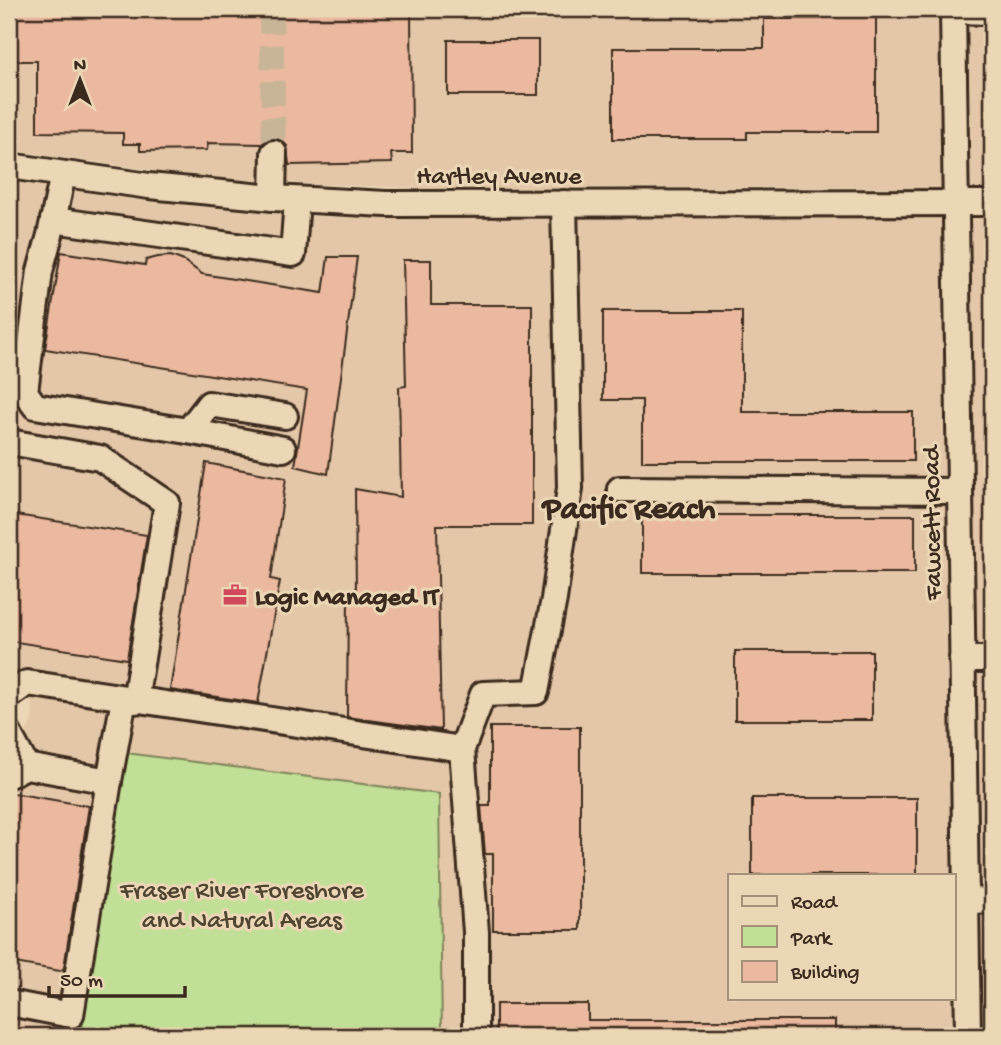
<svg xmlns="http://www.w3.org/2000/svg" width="1001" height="1045" viewBox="0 0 1001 1045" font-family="'Gochi Hand',sans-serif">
	<rect width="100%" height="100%" fill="#ebd6b5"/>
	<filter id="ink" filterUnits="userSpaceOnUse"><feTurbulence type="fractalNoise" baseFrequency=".0143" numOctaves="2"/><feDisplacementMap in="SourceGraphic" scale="14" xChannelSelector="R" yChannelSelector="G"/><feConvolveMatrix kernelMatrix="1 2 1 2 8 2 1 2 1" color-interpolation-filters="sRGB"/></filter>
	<g filter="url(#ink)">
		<!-- built -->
		<path fill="#e4c6a8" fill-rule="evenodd" d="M 9,9 L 992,9 L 992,1036 L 442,1036 L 439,795 L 126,753 L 81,1036 L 9,1036 L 9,746 L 18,741 L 29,728 L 32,720 L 33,710 L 29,692 L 17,678 L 9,674 L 9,180 L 141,201 L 277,214 L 349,218 L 892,217 L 888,187 L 432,188 L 308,184 L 245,180 L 167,172 L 9,150 ZM 730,875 L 954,875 L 954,998 L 730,998 Z"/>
		<!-- green -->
		<polygon fill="#c1df96" stroke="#7e845a" stroke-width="2" points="126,753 439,794 442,1036 81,1036"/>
		<!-- building -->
		<g fill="#eab99f" stroke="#3b2a1e" stroke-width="2">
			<polygon points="9,9 411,9 412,153 391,153 392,163 289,165 287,146 282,141 275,138 267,140 262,144 208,143 207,150 140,151 140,144 123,144 123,133 37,132 37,61 9,61"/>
			<polygon points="821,9 876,9 876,132 747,132 747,139 613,139 613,48 764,48 764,19 821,19"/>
			<rect x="448" y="40" width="90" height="55"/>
			<polygon points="61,252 145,265 146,260 158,257 171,256 184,261 202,274 323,293 328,257 357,257 328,474 295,466 307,390 45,349"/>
			<polygon points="403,260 431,260 431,305 532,305 532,525 437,525 441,730 347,717 348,593 356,592 355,489 401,497 399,387 406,386"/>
			<polygon points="603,311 742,311 742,412 913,412 913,461 642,461 642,400 603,400"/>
			<polygon points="206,463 286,478 271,579 280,581 258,703 170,690"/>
			<polygon points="9,514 147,535 127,659 9,641"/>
			<rect x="642" y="515" width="273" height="58"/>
			<rect x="735" y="651" width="137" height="69"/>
			<polygon points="490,727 580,727 580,930 493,930 493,854 485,854 481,806 490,806"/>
			<polygon points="13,793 89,806 64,968 60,971 9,962 9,815"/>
			<rect x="752" y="798" width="165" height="77"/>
			<polygon points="496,1004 588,1004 588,1020 835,1020 835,1036 496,1036"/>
		</g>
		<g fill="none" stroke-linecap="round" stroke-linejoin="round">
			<!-- minor-tunnel -->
			<polyline stroke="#c8b497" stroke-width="24" stroke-dasharray="24 12" stroke-linecap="butt" points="271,9 274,153"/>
			<!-- minor casing -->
			<g stroke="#3b2a1e" stroke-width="30">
				<g id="minor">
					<polyline points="953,9 968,1036"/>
					<polyline points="953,11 992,12"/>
					<polyline points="9,166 149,186 273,198 386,204 992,203"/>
					<polyline points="63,174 50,235 40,271 25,392 35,406 188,431 209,404 285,416"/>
					<polyline points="273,198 274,153"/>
					<polyline points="53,220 293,254 297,200"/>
					<polyline points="188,431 283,449"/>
					<polyline points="9,442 100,458 167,503 135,701"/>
					<polyline points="620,489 960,491"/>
					<polyline points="962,659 992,659"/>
					<polyline points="9,696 27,683 462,749 476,932 476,1036"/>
					<polyline points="9,734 26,766"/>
					<polyline points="462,749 483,694 536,692 554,599 570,488 564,203"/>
					<polyline points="9,775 26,766 109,781 124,699"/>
					<polyline points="966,900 992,901"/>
					<polyline points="9,1003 71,1015 109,781"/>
				</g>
			</g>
			<!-- path -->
			<polyline stroke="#3b2a1e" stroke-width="3.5" stroke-dasharray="5 5" stroke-linecap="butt" points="264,1036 265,1034 278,1036"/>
			<!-- minor -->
			<use href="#minor" stroke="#ebd6b5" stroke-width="24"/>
		</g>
	</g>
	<!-- icons -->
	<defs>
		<g id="office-bare" transform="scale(1.89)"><path d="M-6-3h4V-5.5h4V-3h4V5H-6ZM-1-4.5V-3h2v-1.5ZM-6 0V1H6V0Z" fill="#d1495b" stroke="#ebd6b5" stroke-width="2.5" paint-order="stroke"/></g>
	</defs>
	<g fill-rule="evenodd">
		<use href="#office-bare" x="235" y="595"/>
	</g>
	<g text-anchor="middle" stroke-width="6" stroke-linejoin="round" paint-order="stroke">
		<!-- street labels -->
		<g font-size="26" fill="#3b2a1e" stroke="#ebd6b5">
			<text x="499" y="183">Hartley Avenue</text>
			<text transform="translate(930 523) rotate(-91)" y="9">Fawcett Road</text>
		</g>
		<!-- poi labels -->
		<g font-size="26" font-weight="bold" fill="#3b2a1e" stroke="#ebd6b5" text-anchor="start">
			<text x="255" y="604">Logic Managed IT</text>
		</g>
		<!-- park labels -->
		<g font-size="26" fill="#4f4530" stroke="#ebd6b5">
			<text x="242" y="897">Fraser River Foreshore<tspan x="242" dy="30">and Natural Areas</tspan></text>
		</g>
		<!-- district labels -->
		<g font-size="33" font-weight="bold" fill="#3b2a1e" stroke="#ebd6b5">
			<text x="629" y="517">Pacific Reach</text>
		</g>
	</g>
	<!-- margin -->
	<rect width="1001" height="1045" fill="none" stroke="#ebd6b5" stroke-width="35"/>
	<rect x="18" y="18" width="966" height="1010" fill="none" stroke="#3b2a1e" stroke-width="2.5" filter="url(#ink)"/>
	<!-- legend -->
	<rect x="728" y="874" width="228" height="126" fill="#ebd6b5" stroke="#a59179" stroke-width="2"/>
	<rect x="742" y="896" width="35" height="10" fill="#ebd6b5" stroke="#a59179" stroke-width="2"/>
	<text x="791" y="908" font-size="21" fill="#3b2a1e">Road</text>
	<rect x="742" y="926" width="35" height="21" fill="#c1df96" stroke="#a59179" stroke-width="2"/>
	<text x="791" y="944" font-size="21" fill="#3b2a1e">Park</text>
	<rect x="742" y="961" width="35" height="21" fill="#eab99f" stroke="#a59179" stroke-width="2"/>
	<text x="791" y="978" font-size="21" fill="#3b2a1e">Building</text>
	<!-- north arrow -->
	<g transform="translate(80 80)" stroke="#ebd6b5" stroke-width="5" paint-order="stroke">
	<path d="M0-5L12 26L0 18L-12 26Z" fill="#3b2a1e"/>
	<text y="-10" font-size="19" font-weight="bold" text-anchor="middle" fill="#3b2a1e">N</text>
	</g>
	<!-- scale -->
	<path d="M49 986v10h136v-10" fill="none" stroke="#3b2a1e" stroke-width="3.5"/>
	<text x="60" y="986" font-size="21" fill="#3b2a1e" stroke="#ebd6b5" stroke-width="5" paint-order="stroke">50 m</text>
</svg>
